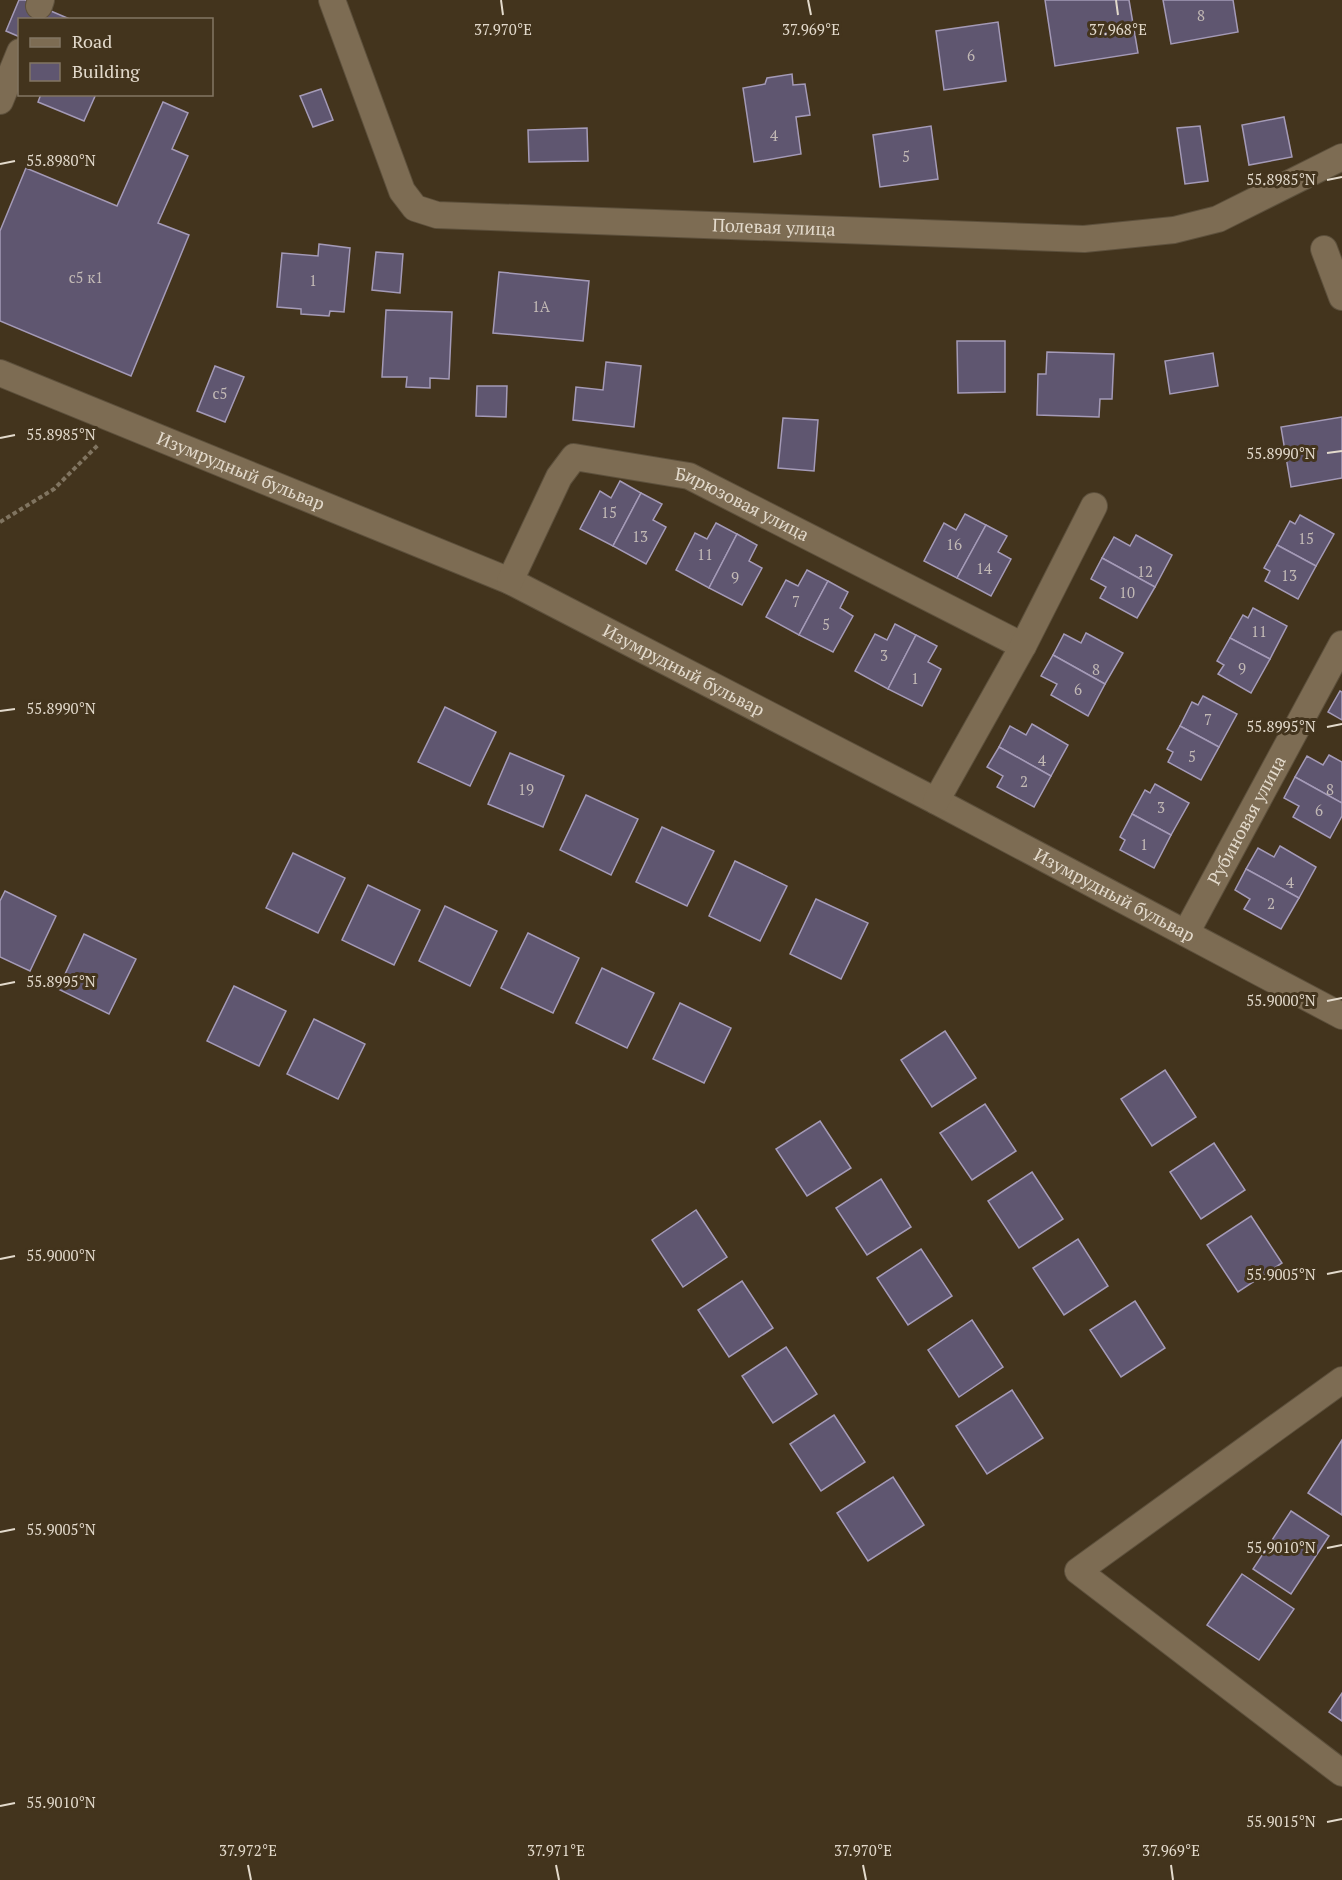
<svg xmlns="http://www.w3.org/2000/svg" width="1342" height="1880" viewBox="0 0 1342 1880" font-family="'PT Serif',serif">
	<rect width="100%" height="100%" fill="#43341d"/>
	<!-- building -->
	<g fill="#5f5670" stroke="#a49ab7" stroke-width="1.5">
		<polygon points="19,0 25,0 72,20 20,20 20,37 6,31"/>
		<polygon points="1045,0 1129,0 1138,53 1055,66"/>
		<polygon points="1163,0 1233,0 1238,32 1171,44"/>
		<polygon points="998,22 1006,81 944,90 936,31"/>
		<polygon points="792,74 793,85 805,84 810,115 796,117 801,154 754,162 743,88 765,84 767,78"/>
		<polygon points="321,89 333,120 313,127 300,96"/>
		<polygon points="41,94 96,94 84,121 38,102"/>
		<polygon points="163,102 188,113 172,149 188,156 158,223 189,235 131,376 0,321 0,231 26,168 117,206"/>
		<polygon points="1284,117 1292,157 1249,165 1242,125"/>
		<polygon points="931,126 938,179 880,187 873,135"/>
		<polygon points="1200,126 1208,181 1185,184 1177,128"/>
		<polygon points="587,128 588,161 529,162 528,130"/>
		<polygon points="319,244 350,248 344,312 330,311 329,316 301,314 301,309 277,307 282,253 318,256"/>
		<polygon points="376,252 403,254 400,293 372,290"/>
		<polygon points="499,272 589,281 583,341 493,333"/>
		<polygon points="386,310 452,312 449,379 430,378 430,388 406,387 407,377 382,377"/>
		<polygon points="957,341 1005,341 1005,392 958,393"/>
		<polygon points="1047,352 1114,354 1112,399 1100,399 1099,417 1037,415 1038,374 1046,374"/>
		<polygon points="1213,353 1218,386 1170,394 1165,361"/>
		<polygon points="606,362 641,366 634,427 573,420 576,387 603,390"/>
		<polygon points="215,366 244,377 225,422 197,411"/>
		<polygon points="477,386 507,386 506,417 476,416"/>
		<polygon points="1342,417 1342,478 1291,487 1281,427"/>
		<polygon points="783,418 818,420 814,471 778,468"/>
		<polygon points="620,481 641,493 613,546 580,529 600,491 611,498"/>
		<polygon points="641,493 662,504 653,520 666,527 646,564 613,546"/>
		<polygon points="965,514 986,525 957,578 924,561 944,523 956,530"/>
		<polygon points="1300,515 1334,534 1316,566 1277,545 1290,521 1295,524"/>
		<polygon points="716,523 737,534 709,588 676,570 695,533 707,539"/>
		<polygon points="986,525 1007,536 998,552 1011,559 991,596 957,578"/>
		<polygon points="737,534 757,545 749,561 762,568 742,605 709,588"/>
		<polygon points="1136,535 1172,555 1155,587 1102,558 1114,537 1130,546"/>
		<polygon points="1277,545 1316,566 1298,599 1265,581 1270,571 1264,568"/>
		<polygon points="1102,558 1155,587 1137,618 1100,598 1106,587 1091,579"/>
		<polygon points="807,570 828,581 799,635 766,617 786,580 798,586"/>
		<polygon points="828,581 848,592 840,608 853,616 833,652 799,635"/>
		<polygon points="1253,608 1287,626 1270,659 1230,638 1243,615 1248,618"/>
		<polygon points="895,624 916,635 888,689 855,671 875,634 887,640"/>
		<polygon points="1086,633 1123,653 1105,684 1053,655 1064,634 1081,643"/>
		<polygon points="916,635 937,646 928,662 941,669 922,706 888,689"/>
		<polygon points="1230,638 1270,659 1251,693 1218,674 1224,665 1217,661"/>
		<polygon points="1053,655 1105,684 1088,716 1051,695 1057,684 1041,676"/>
		<polygon points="1340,691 1342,692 1342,720 1328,712"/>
		<polygon points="1203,696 1237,714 1219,747 1180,726 1192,702 1198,705"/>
		<polygon points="445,707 496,732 470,786 418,762"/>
		<polygon points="1032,724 1068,745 1051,776 999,747 1010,726 1026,735"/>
		<polygon points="1180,726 1219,747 1201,780 1168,762 1173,752 1167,749"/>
		<polygon points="999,747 1051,776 1034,807 997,787 1003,776 987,767"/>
		<polygon points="510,753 564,776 543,827 488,804"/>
		<polygon points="1329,755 1342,762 1342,803 1295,777 1307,756 1323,765"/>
		<polygon points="1295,777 1342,803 1342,816 1330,838 1293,817 1299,806 1284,798"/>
		<polygon points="1155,784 1189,803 1171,835 1132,814 1145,790 1150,793"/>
		<polygon points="586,795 638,819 611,875 560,850"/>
		<polygon points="1132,814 1171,835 1154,868 1120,850 1125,840 1120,837"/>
		<polygon points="662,827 714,851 687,906 636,882"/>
		<polygon points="1280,846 1316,867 1299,898 1246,869 1258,848 1274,857"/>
		<polygon points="293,853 345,878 318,933 266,908"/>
		<polygon points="735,861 787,886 760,941 709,916"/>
		<polygon points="1246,869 1299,898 1281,929 1244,909 1250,899 1235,890"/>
		<polygon points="368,885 420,910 394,965 342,940"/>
		<polygon points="5,891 56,916 30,971 0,957 0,901"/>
		<polygon points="816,899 868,923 841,979 790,954"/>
		<polygon points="445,906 497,931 470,986 419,961"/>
		<polygon points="528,933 579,958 553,1013 501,988"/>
		<polygon points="84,934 136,959 109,1014 58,989"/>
		<polygon points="602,968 654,993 627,1048 576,1023"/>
		<polygon points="234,986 286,1011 259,1066 207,1041"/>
		<polygon points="680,1003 731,1028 704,1083 653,1059"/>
		<polygon points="314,1019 365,1044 338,1099 287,1074"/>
		<polygon points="945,1031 976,1078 932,1107 901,1060"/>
		<polygon points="1165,1070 1196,1117 1152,1146 1121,1099"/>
		<polygon points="985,1104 1016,1151 972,1180 940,1133"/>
		<polygon points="820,1121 851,1168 807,1196 776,1149"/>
		<polygon points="1214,1143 1245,1190 1201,1219 1170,1172"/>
		<polygon points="1032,1172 1063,1219 1019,1248 988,1201"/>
		<polygon points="881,1179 911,1227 867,1255 836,1208"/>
		<polygon points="696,1210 727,1257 683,1287 652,1240"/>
		<polygon points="1251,1216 1282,1263 1238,1292 1207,1245"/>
		<polygon points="1078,1239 1108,1286 1064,1315 1033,1268"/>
		<polygon points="921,1249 952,1296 908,1325 877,1278"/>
		<polygon points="742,1281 773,1328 729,1357 698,1310"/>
		<polygon points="1135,1301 1165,1348 1121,1377 1090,1330"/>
		<polygon points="972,1320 1003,1367 959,1397 928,1350"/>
		<polygon points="786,1347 817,1394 773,1423 742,1376"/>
		<polygon points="1012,1390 1043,1438 987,1474 956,1426"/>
		<polygon points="834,1415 865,1462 821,1491 790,1444"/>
		<polygon points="1342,1440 1342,1515 1308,1493"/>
		<polygon points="893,1477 924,1525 868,1561 837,1513"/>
		<polygon points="1291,1511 1329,1536 1291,1594 1253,1569"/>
		<polygon points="1242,1574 1294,1609 1259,1660 1207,1625"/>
		<polygon points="1342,1693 1342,1721 1329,1712"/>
	</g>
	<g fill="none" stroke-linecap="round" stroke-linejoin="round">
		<!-- minor casing -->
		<g stroke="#5d503c" stroke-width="28">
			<g id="minor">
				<path id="s1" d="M 332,0 L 402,191 L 415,208 L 437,215 L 1084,239 L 1174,230 L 1218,219 L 1342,157"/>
				<polyline points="39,6 41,0"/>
				<polyline points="0,101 20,52"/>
				<polyline points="1324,249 1342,297"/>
				<path id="s2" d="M 0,373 L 510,581 L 936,801 L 1342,1016"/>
				<path id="s3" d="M 510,581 L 559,477 L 574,457 L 689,476 L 1023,646"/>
				<polyline points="936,801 1023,646 1094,506"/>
				<path id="s4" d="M 1186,933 L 1342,644"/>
				<polyline points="1342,1380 1078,1571 1342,1773"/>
			</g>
		</g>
		<!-- path -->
		<polyline stroke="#807460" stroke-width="4" stroke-dasharray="4.5 3" stroke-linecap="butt" points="0,522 54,489 99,444"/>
		<!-- minor -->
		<use href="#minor" stroke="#7d6c53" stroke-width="26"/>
	</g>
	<!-- ticks -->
	<path fill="none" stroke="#e3dacc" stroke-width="2" d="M 501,0 L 503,15M 808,0 L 811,15M 1116,0 L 1118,15M 0,164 L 15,161M 1327,180 L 1342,177M 0,438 L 15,435M 1327,453 L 1342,451M 0,711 L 15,709M 1327,727 L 1342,724M 0,985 L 15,982M 1327,1001 L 1342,998M 0,1259 L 15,1256M 1327,1274 L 1342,1271M 0,1532 L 15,1529M 1327,1548 L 1342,1545M 0,1806 L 15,1803M 1327,1822 L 1342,1819M 248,1865 L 251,1880M 556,1865 L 559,1880M 863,1865 L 866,1880M 1171,1865 L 1173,1880"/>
	<g text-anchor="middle" stroke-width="6" stroke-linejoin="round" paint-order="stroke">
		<!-- number labels -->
		<g font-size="15" fill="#c2b9b5">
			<text x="1201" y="21">8</text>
			<text x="971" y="61">6</text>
			<text x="774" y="141">4</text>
			<text x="906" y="162">5</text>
			<text x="86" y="283">с5 к1</text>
			<text x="313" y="286">1</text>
			<text x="541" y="312">1А</text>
			<text x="220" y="399">с5</text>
			<text x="609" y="518">15</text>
			<text x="640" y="542">13</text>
			<text x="1306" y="544">15</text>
			<text x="954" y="550">16</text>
			<text x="705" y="560">11</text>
			<text x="984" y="574">14</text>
			<text x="1145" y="577">12</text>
			<text x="1289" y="581">13</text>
			<text x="735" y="583">9</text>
			<text x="1127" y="598">10</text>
			<text x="796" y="607">7</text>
			<text x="826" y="630">5</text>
			<text x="1259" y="637">11</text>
			<text x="884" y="661">3</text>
			<text x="1242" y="674">9</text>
			<text x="1096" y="675">8</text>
			<text x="915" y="684">1</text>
			<text x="1078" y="695">6</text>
			<text x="1208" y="725">7</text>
			<text x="1192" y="762">5</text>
			<text x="1042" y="766">4</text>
			<text x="1024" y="787">2</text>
			<text x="526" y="795">19</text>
			<text x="1330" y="795">8</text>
			<text x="1161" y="813">3</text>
			<text x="1319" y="816">6</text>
			<text x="1144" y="850">1</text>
			<text x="1290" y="888">4</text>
			<text x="1271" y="909">2</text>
		</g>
		<!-- street labels -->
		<g font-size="18" fill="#e3dacc" stroke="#43341d">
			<text dy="6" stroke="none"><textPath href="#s1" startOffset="585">Полевая улица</textPath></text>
			<text dy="6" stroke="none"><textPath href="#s2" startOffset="260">Изумрудный бульвар</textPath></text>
			<text dy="6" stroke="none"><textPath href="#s3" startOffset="316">Бирюзовая улица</textPath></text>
			<text dy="6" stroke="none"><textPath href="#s2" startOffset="746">Изумрудный бульвар</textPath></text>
			<text dy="6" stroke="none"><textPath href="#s4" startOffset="128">Рубиновая улица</textPath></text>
			<text dy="6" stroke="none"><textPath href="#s2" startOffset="1232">Изумрудный бульвар</textPath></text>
		</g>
	</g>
	<g font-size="15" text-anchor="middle" fill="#e3dacc" stroke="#43341d" stroke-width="6" stroke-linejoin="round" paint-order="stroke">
		<text x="503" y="35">37.970°E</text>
		<text x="811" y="35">37.969°E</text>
		<text x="1118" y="35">37.968°E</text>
		<text x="61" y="166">55.8980°N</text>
		<text x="1281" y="185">55.8985°N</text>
		<text x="61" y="440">55.8985°N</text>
		<text x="1281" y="459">55.8990°N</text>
		<text x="61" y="714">55.8990°N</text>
		<text x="1281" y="732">55.8995°N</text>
		<text x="61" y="987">55.8995°N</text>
		<text x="1281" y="1006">55.9000°N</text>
		<text x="61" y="1261">55.9000°N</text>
		<text x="1281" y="1280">55.9005°N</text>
		<text x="61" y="1535">55.9005°N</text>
		<text x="1281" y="1553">55.9010°N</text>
		<text x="61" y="1808">55.9010°N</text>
		<text x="1281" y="1827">55.9015°N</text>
		<text x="248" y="1856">37.972°E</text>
		<text x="556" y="1856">37.971°E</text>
		<text x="863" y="1856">37.970°E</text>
		<text x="1171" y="1856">37.969°E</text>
	</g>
	<!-- legend -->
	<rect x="18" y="18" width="195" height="78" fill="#43341d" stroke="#837663" stroke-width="1.5"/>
	<rect x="30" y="38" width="30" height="9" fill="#7d6c53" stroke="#837663" stroke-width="1.5"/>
	<text x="72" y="48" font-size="18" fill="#e3dacc">Road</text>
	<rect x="30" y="63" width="30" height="18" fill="#5f5670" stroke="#837663" stroke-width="1.5"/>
	<text x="72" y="78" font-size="18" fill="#e3dacc">Building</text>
</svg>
